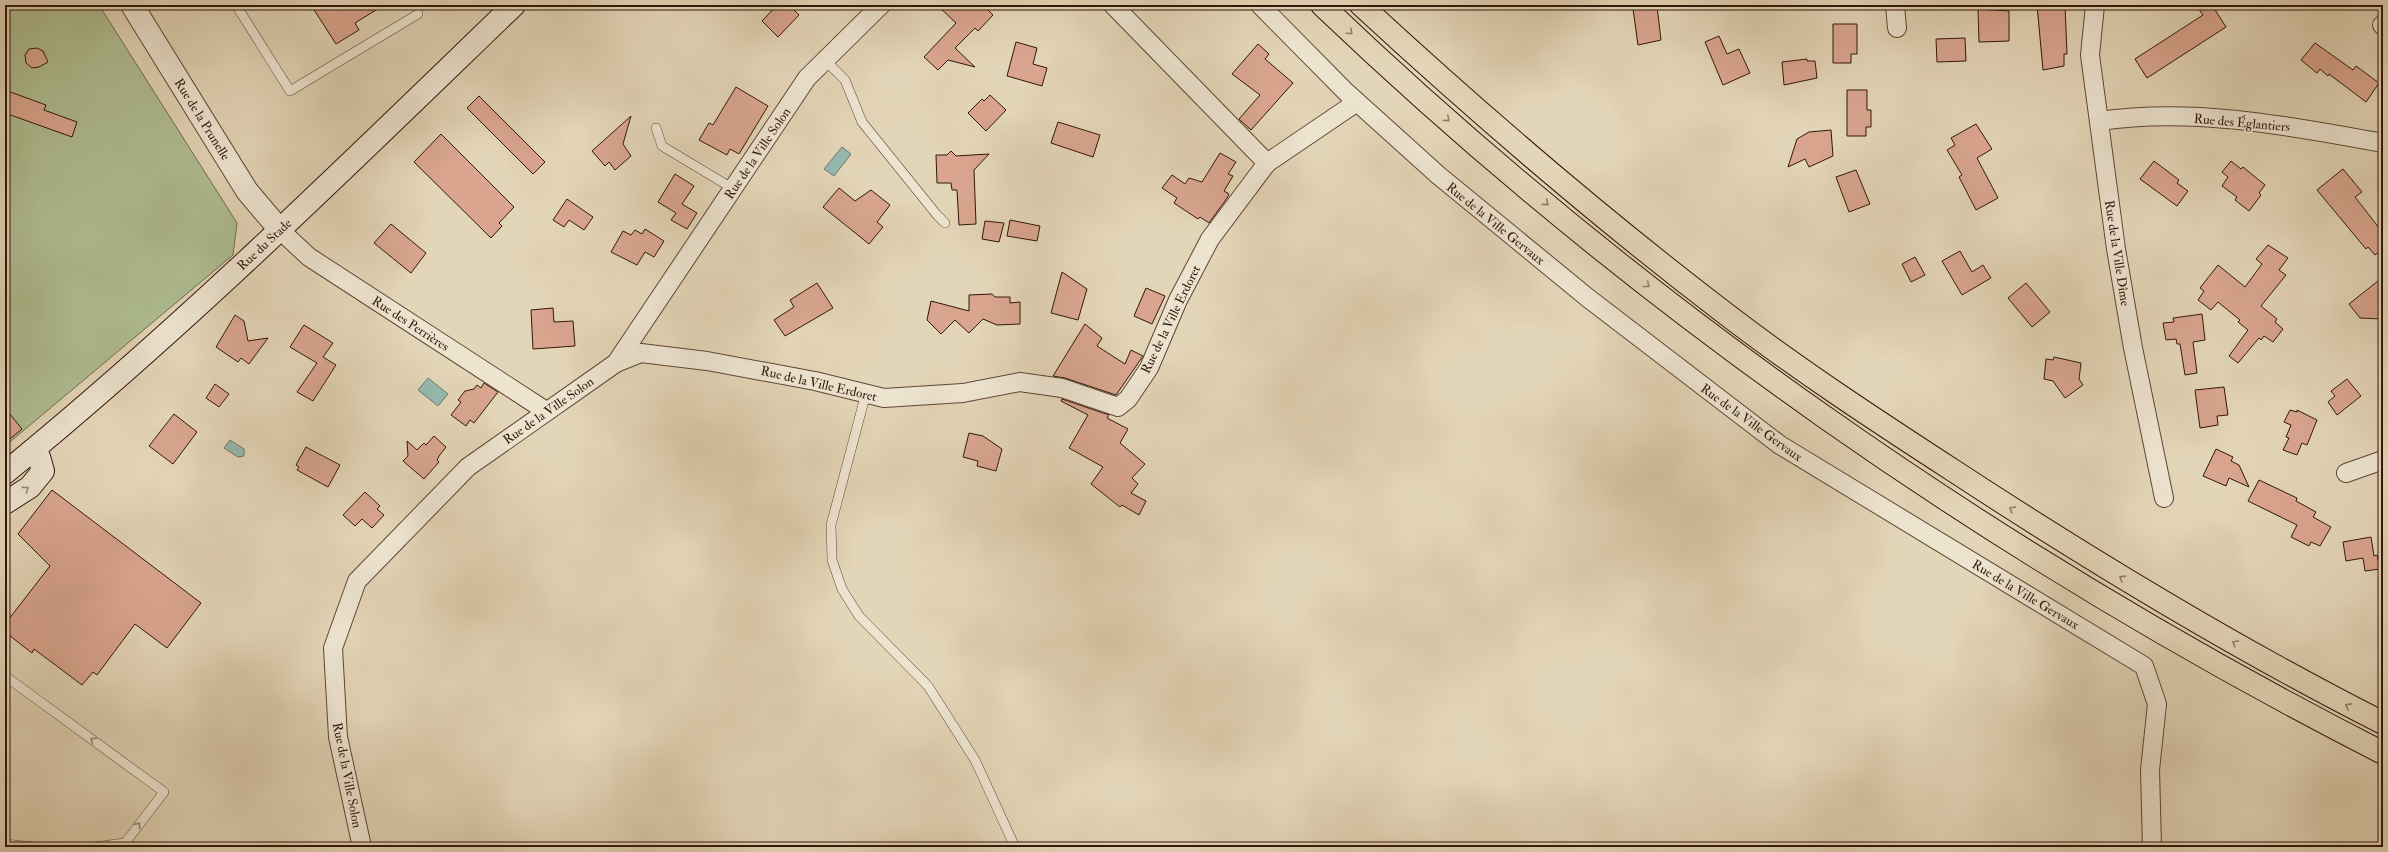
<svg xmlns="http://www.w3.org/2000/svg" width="2388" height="852" viewBox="0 0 2388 852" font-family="'IM FELL Double Pica',serif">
	<rect width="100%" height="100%" fill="#e3d5b7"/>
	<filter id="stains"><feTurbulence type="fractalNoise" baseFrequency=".005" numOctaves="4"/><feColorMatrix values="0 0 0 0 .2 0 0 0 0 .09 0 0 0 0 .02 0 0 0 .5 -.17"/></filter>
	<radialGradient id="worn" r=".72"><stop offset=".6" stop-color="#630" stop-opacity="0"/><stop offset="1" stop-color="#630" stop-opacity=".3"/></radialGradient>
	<!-- green -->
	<polygon fill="#afbe92" stroke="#716a4e" points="5,5 99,5 237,223 233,255 5,446"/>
	<!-- water -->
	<g fill="#95b9af" stroke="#6e786d">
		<polygon points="842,147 851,154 834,176 824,169"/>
		<polygon points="428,378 448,394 438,406 418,390"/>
		<polygon points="230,440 244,449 244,456 238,457 224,448"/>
	</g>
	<!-- building -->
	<g fill="#d9a58f" stroke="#33160a">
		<polygon points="311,5 384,5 355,23 359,30 336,44"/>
		<polygon points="777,5 789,5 799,15 778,37 762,21"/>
		<polygon points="937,5 983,5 993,15 978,31 975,28 955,48 975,67 948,60 938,70 924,57 956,23"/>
		<polygon points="2037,5 2065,5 2067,54 2064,54 2064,66 2043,70"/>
		<polygon points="2196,5 2212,5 2226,27 2147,78 2135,59 2203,15"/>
		<polygon points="1657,6 1661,40 1638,45 1633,9"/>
		<polygon points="1978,9 2009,11 2009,41 1979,42"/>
		<polygon points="1833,24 1857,24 1857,54 1851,54 1851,63 1833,63"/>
		<polygon points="1719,36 1727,54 1739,49 1750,73 1723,85 1705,42"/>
		<polygon points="1965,38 1966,61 1937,62 1936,39"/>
		<polygon points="1016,42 1037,48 1033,64 1047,68 1042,86 1007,76"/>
		<polygon points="2315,43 2353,70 2356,66 2379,83 2366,102 2329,74 2328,76 2320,69 2317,73 2301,60"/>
		<polygon points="1258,44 1269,54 1265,59 1293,83 1251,130 1239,119 1260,95 1232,74"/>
		<polygon points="37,48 43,51 48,62 39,67 32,68 26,63 25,55 29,49"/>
		<polygon points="1807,59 1807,61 1815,61 1817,78 1784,85 1782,62"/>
		<polygon points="736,87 768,106 739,154 730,149 727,155 699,140 709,123 713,125"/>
		<polygon points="5,90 46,105 44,110 77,122 72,137 5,113"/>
		<polygon points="1847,90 1867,90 1867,110 1871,110 1871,127 1866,127 1866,136 1847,136"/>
		<polygon points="990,95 1006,110 986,131 968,113 982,99 984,101"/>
		<polygon points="479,96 545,162 533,174 467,108"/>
		<polygon points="631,116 623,144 631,156 615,170 609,162 605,166 592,151"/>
		<polygon points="1058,122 1100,135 1093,157 1051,143"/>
		<polygon points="1976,124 1992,149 1977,158 1998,198 1976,210 1959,177 1962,175 1947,150 1955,145 1951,138"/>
		<polygon points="1831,130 1833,156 1809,167 1805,159 1788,167 1797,139 1809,132"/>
		<polygon points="441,134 514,207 499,223 502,226 491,238 414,162"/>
		<polygon points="951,151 956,156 989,154 974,170 976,224 959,225 957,190 952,190 951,183 937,183 936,155 947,155"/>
		<polygon points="1220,153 1236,162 1228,174 1233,176 1224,191 1229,194 1227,198 1209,223 1200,217 1198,219 1174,203 1177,198 1162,188 1172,175 1185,184 1189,178 1202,182"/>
		<polygon points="2154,161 2179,180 2177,183 2188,191 2177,206 2140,179"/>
		<polygon points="2231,161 2241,169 2243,167 2265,185 2259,193 2261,195 2249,211 2235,200 2237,197 2222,186 2228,177 2222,172"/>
		<polygon points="2343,169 2362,192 2355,197 2383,233 2383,249 2375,255 2368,247 2366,249 2317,190"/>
		<polygon points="1856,170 1870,204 1849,212 1836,177"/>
		<polygon points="675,174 694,186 682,204 697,213 687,229 671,220 676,213 658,202"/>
		<polygon points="839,188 855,201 871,190 890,205 877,222 883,227 869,244 823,207"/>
		<polygon points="567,199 593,217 584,230 569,220 564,227 553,220"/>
		<polygon points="1010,220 1040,226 1037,241 1007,236"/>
		<polygon points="985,221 1004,223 999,242 982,239"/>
		<polygon points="391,224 426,253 411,273 374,243"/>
		<polygon points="645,229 664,241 654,257 645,252 637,265 611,252 623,231 631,235 635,230 642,234"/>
		<polygon points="2268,245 2288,258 2279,270 2286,275 2261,306 2277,319 2275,322 2283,329 2273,342 2264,336 2261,340 2259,338 2238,363 2229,356 2248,330 2238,322 2240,320 2218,302 2211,310 2198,300 2204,291 2200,288 2218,265 2245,287 2262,264 2256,259"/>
		<polygon points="1960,251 1972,272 1983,265 1991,278 1962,295 1942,261"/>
		<polygon points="1915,257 1925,275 1911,282 1902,264"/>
		<polygon points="1062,272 1087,289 1078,320 1051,313"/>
		<polygon points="2383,277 2383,319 2360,318 2349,304"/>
		<polygon points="817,283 833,308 785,336 774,320 794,307 790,300"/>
		<polygon points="2026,283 2050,312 2032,327 2008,298"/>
		<polygon points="1146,288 1165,296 1152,324 1134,316"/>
		<polygon points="992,294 995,297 1010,297 1010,303 1020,302 1020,324 997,325 983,319 969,333 955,320 941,334 927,320 931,301 969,311 969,295"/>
		<polygon points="553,308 554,322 573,321 575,346 533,349 531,310"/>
		<polygon points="2202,314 2205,340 2193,342 2197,373 2185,375 2180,344 2177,344 2176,339 2166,340 2163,323 2174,322 2173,318"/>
		<polygon points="235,315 244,321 248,341 268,338 249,364 241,358 238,362 216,347"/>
		<polygon points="1085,324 1102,338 1097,346 1125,364 1131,350 1143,356 1116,395 1065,378 1053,376"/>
		<polygon points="304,325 333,343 323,357 336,365 313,401 297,392 317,363 290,347"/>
		<polygon points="2054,357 2081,363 2079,379 2083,385 2065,398 2053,381 2044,379 2046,359 2053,360"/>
		<polygon points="2347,379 2361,396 2337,415 2328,402 2335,396 2331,391"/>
		<polygon points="484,383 498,392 474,423 470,420 466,426 451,415 461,402 458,400 465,391 474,389 477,385 481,388"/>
		<polygon points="215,384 229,394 219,407 206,398"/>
		<polygon points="2224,387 2228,415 2217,416 2218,425 2200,428 2195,390"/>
		<polygon points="1062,399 1109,415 1107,418 1128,429 1120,443 1145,464 1132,478 1138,484 1131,493 1146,501 1139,515 1122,505 1120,507 1091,484 1103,467 1069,448 1088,415 1061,401"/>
		<polygon points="5,408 22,429 5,443"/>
		<polygon points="2290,410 2297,412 2297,410 2317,420 2307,445 2302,443 2297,455 2283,450 2289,438 2286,437 2291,425 2284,422"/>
		<polygon points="174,414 197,432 173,464 149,446"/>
		<polygon points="969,433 983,436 1002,449 996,471 977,466 978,461 963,457"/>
		<polygon points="434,436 446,447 439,456 437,460 439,462 424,479 403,461 408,456 407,441 417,450 424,443 426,445"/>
		<polygon points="306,447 340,465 328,487 297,470 299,467 296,465"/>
		<polygon points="2216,449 2233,457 2231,461 2239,465 2249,487 2229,478 2226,486 2203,476"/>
		<polygon points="2259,480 2297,498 2296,501 2316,512 2313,517 2331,527 2320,546 2311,542 2309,546 2291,537 2297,525 2248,501"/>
		<polygon points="52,490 201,603 167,648 135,624 97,675 93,672 82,685 34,649 32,653 5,632 5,624 50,566 18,534"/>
		<polygon points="365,492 380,506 377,509 384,515 372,528 362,519 355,526 343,515"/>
		<polygon points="2371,537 2374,556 2377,555 2380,569 2365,571 2363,558 2346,561 2343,542"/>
	</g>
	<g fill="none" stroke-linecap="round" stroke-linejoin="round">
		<!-- service casing -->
		<g stroke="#5f4635" stroke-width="10">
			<g id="service">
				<polyline points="236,5 290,91 418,14"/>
				<polyline points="825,60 845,80 862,122 937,215 945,223"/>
				<polyline points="656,128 662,146 732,188"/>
				<polyline points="866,393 831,525 832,560 842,589 859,616 928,686 975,760 1015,847"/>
				<polyline points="5,676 164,792 125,843 94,847"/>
				<polyline points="5,844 33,847"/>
			</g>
		</g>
		<!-- minor casing -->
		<g stroke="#5f4635" stroke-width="20">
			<g id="minor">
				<polyline points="1113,5 1267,163"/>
				<polyline points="1260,5 1346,92 1438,175 1588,298 1780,445 2144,666 2157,704 2150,770 2152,847"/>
				<polyline points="1895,5 1897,28"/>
				<polyline points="2095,5 2090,55 2116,249 2133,348 2164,498"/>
				<polyline points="2382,25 2383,26"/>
				<path d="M 2099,121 C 2194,107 2289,126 2383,143"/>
				<polyline points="280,230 309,257 546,411"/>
				<polyline points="616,363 641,353 707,361 815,381 884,398 963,393 1020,382 1062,388 1118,407 1128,399 1149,368 1178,300 1210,239 1267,163 1357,102"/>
				<polyline points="2346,473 2383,460"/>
				<polyline points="362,847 338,737 333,648 357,581 468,467 616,363 807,78 881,5"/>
			</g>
		</g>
		<!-- tertiary casing -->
		<g stroke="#5f4635" stroke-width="24">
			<polyline id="tertiary" points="132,5 247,191 280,230"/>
		</g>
		<!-- secondary casing -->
		<g stroke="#33160a" stroke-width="24">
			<g id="secondary">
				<path d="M 5,473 C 184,327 348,165 514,5"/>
				<polyline points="5,503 30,487 43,471 39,457 33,450"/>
			</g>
		</g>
		<!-- trunk casing -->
		<g stroke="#33160a" stroke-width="24">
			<g id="trunk">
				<path d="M 1322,5 C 1636,305 1997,556 2383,753"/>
				<path d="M 1361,5 C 1478,113 1599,217 1726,314 C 1799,370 1877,421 1954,471 C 2093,562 2235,648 2383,723"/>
			</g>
		</g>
		<!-- service -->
		<use href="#service" stroke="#ede4d0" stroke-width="9"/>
		<!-- minor -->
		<use href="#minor" stroke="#ede4d0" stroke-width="18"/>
		<!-- tertiary -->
		<use href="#tertiary" stroke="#ede4d0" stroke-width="22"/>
		<!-- secondary -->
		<use href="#secondary" stroke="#ede4d0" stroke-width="22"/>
		<!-- trunk -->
		<use href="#trunk" stroke="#e3d5b7" stroke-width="22"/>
	</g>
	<!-- one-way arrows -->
	<defs><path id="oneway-chevron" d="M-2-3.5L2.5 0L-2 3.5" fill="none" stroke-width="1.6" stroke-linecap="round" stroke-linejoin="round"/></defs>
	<g stroke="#947f69">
		<use href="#oneway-chevron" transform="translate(1350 32) rotate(43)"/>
		<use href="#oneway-chevron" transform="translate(1447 119) rotate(41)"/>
		<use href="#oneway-chevron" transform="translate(1546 203) rotate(40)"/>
		<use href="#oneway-chevron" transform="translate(1647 285) rotate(39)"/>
		<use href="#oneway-chevron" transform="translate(2012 509) rotate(-148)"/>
		<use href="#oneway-chevron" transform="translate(2122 578) rotate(-148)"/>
		<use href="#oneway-chevron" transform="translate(2235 643) rotate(-150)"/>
		<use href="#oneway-chevron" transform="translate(2348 706) rotate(-152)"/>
	</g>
	<g stroke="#998777">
		<use href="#oneway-chevron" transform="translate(26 489) rotate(-36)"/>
		<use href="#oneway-chevron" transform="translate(93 740) rotate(-144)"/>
		<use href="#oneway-chevron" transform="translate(138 825) rotate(-52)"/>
	</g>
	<g text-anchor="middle" stroke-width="4" stroke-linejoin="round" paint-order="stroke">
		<!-- street labels -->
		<g font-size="13" fill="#33160a" stroke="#ede4d0">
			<text transform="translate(203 119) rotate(58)" y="5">Rue de la Prunelle</text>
			<text transform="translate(2242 122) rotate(5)" y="5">Rue des Églantiers</text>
			<text transform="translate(757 153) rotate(-56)" y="5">Rue de la Ville Solon</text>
			<text transform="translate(1496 223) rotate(39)" y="5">Rue de la Ville Gervaux</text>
			<text transform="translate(264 244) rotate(-43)" y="5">Rue du Stade</text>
			<text transform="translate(2118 253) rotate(81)" y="5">Rue de la Ville Dîme</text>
			<text transform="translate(1170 319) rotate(-64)" y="5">Rue de la Ville Erdoret</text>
			<text transform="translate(411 323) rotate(33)" y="5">Rue des Perrières</text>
			<text transform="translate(819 383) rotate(13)" y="5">Rue de la Ville Erdoret</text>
			<text transform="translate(548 410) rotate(-35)" y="5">Rue de la Ville Solon</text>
			<text transform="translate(1752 422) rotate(36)" y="5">Rue de la Ville Gervaux</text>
			<text transform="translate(2026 594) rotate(31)" y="5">Rue de la Ville Gervaux</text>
			<text transform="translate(348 775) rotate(79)" y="5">Rue de la Ville Solon</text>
		</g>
	</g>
	<!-- margin -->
	<rect width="2388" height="852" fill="none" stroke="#e3d5b7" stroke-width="20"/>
	<rect x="6" y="6" width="2376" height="840" fill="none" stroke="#33160a" stroke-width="2"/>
	<rect x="10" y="10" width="2368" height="832" fill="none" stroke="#33160a"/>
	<rect width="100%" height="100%" filter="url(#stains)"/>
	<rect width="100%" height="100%" fill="url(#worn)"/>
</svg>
